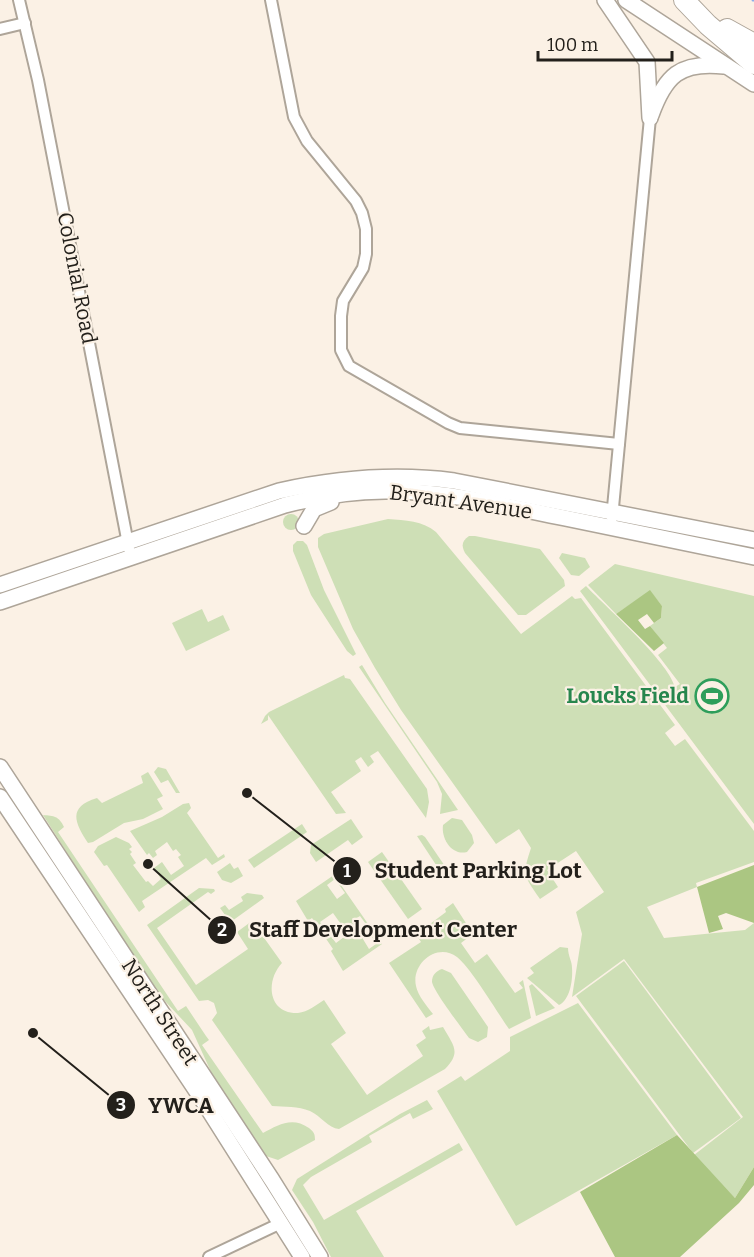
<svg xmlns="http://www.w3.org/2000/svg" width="754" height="1257" viewBox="0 0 754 1257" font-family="Bitter,serif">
	<rect width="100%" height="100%" fill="#fbf1e5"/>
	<!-- green -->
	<g fill="#cedfb6" fill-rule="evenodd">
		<circle cx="291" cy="522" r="8"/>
		<path d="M 388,519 C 405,520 423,521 436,532 L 521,634 L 572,596 L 575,599 L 581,598 L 675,725 L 665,733 L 675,746 L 685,739 L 754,831 L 754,862 L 696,883 L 697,887 L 647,907 L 664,938 L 745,930 L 754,923 L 754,1167 L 735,1198 L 694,1155 L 743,1117 L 624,959 L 572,997 L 582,934 L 576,912 L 604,892 L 576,851 L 547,870 L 558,887 L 540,899 C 523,874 522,876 531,848 L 519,829 L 496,844 L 401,710 L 375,668 L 353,629 L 318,547 L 318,538 L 324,534 Z"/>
		<path d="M 469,536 L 475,536 L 540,549 L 564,580 L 565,586 L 526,615 L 518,615 L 465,553 C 461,545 462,541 469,536 Z"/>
		<polygon points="297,541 303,541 307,545 324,590 356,654 353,656 347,651 311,595 293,551 293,545"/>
		<polygon points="562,553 585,558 590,567 579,576 571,575 559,558"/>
		<path d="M 615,564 L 754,596 L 754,824 L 580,591 L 586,586 C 608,609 667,660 675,687 L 680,684 L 658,655 L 667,648 L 650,626 L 661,618 L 662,606 L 650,591 L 616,614 L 588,585 Z"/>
		<polygon points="202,609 208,622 223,615 230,630 186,651 172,623"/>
		<polygon points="362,665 385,703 458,810 440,814 442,794 437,782 359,667"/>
		<polygon points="344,675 345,678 350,679 427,789 429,802 426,818 378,751 370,756 374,762 368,767 361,757 355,761 361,771 331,792 346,813 336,814 268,715 268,720 261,724 265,716 269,712"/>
		<polygon points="158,767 166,769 180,793 176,793 168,780 161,783 154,772"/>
		<path d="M 148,772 L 163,796 L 157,799 L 163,809 L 143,819 L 124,823 L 93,842 L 88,843 C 75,823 67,807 97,798 L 102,803 L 143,783 L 141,776 Z"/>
		<polygon points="189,803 191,808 187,813 218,858 224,854 225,857 212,865 206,858 142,901 145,907 139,912 107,865 104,866 94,852 98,846 116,837 129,843 132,847 129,849 132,852 130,854 136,863 133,865 146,882 148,881 153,886 161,879 154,868 162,862 171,875 184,866 178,857 181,855 176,849 173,851 167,842 155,851 157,855 153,858 149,853 147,855 130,831 162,817 183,804"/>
		<path d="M 43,815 C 54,816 59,816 64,827 L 58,832 L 178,1011 L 186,1006 L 206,1036 L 209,1040 L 202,1045 L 263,1133 C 278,1125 292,1116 309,1128 C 314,1132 315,1134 315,1140 L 278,1160 L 266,1156 L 212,1074 L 192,1030 L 163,999 L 114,927 Z"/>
		<path d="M 452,818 L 462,820 L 472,835 L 474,843 L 467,852 C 452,856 441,839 443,825 Z"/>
		<polygon points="351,819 363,837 352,845 348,840 316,862 310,853 311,845"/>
		<polygon points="302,824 307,832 254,868 248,860"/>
		<polygon points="422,835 425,837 449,872 450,877 446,880 417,836"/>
		<polygon points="382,852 422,909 408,919 368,862"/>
		<polygon points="230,863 234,869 238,867 243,876 231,883 222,880 217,872"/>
		<path d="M 334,875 L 382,944 L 343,971 L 331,951 L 333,949 L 312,918 L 308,921 L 296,901 ZM 335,879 L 345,893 L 337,899 L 327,885 ZM 333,913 L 348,934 L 336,943 L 320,922 ZM 360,916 L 374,935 L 372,937 L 376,944 L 369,949 L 352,921 Z"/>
		<path d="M 199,888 L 214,889 L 215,891 L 211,894 L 208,892 L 157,928 L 196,985 L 248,949 L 237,932 L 252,921 L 282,963 C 265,981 268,1014 298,1013 C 308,1012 316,1005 324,1000 L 346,1033 L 331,1044 L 367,1095 L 423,1056 L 416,1045 L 426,1038 L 422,1031 L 429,1026 L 430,1030 L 443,1027 C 453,1045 462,1052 445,1069 L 339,1129 C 328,1128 321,1116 310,1111 C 298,1106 285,1107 272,1106 L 212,1020 L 217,1013 L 214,1003 L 208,1000 L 199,1001 L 147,925 Z"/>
		<polygon points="247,893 262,895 264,898 232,921 229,918 228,919 220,908 225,905 229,910 243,901 241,897"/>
		<path d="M 453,903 L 473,934 L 461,943 L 475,963 L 487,954 L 515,993 L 523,988 L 519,983 L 523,980 L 531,1018 L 509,1029 C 497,1012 471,968 457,957 C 437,942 411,964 416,986 C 418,996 427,1006 433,1014 L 426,1018 L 389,963 L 421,942 L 413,930 L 423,923 L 426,927 L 446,912 L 445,909 Z"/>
		<path d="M 560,947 L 568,948 C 568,956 572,961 572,968 C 573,980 570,1000 559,1005 L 527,978 L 534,973 L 530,968 Z"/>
		<polygon points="624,961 741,1118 693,1153 576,996"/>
		<path d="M 442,969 L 451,973 L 488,1027 L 487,1037 L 478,1042 L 469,1038 C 462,1028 434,992 432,982 C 432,975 436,971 442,969 Z"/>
		<polygon points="532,984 555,1008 536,1016 529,986"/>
		<polygon points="578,1003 677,1135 516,1226 437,1091 461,1076 465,1081 510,1051 510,1037"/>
		<polygon points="427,1100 433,1109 413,1119 410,1113 369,1136 372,1142 311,1177 303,1185 324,1220 459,1143 463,1150 356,1211 384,1257 331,1257 313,1222 292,1190 297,1179 400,1114"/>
	</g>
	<!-- forest -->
	<g fill="#abc682">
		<polygon points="650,590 662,606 661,618 654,623 647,614 638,620 645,629 650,626 664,643 654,651 616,614"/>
		<polygon points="754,865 754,923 726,913 718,916 723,929 709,933 697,887"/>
		<polygon points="677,1135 735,1198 754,1167 754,1185 739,1203 680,1257 615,1257 580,1192"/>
	</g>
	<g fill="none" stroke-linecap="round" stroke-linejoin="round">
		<!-- stream -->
		<polyline stroke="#8daeeb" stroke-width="3" points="753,0 754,0"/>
		<!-- street casing -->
		<g stroke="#aea599" stroke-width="14">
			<g id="street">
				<polyline points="19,0 38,80 129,549"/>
				<polyline points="271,0 294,117 307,141 356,201 362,213 366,229 366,254 363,268 343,301 341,316 341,350 349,366 448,423 460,428 619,444"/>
				<polyline points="0,29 25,23"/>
				<polyline points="612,518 650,118"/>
				<polyline points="209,1257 281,1223"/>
			</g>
		</g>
		<!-- secondary casing -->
		<g stroke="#aea599" stroke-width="18">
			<g id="secondary">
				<polyline points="605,0 647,62 650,118"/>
				<polyline points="626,0 754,84"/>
				<path d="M 651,115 C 665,76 680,61 724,66"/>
				<polyline points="304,526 314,509 331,502"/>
				<path d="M 0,585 L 279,491 C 338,478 394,473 454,481 L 754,540"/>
				<path d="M 0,602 L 285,505 C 320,496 356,490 393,491 C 451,492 509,507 565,518 C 628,531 691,544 754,557"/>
				<polyline points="0,767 272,1180 320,1257"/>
				<polyline points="0,797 200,1096 302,1257"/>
			</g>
		</g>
		<!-- highway casing -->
		<g stroke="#aea599" stroke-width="22">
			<g id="highway">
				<polyline points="684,0 708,25 754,64"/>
				<polyline points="727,29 754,44"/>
			</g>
		</g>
		<!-- street -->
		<use href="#street" stroke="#fff" stroke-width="10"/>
		<!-- secondary -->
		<use href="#secondary" stroke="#fff" stroke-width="15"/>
		<!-- highway -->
		<use href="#highway" stroke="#fff" stroke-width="20"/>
	</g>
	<!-- icons -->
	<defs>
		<g id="stadium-ring" transform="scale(1.725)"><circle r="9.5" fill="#fbf1e5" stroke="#2e9e5b" stroke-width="1.5"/><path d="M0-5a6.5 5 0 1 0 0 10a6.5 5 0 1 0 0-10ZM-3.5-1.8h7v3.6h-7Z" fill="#2e9e5b"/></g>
	</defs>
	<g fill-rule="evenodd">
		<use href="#stadium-ring" x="712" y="696"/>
	</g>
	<g text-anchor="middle" stroke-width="4.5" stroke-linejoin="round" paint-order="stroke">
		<!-- street labels -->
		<g font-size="21" fill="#23201b" stroke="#fbf1e5">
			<text transform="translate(77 278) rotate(79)" y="7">Colonial Road</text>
			<text transform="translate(461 502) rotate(8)" y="7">Bryant Avenue</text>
			<text transform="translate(160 1012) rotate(57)" y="7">North Street</text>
		</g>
		<!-- leisure labels -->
		<g font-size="21" font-weight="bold" fill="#27864d" stroke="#fbf1e5" text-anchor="end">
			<text x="689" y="703">Loucks Field</text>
		</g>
	</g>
	<!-- callouts -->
	<path fill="none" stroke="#23201b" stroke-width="2" d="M247 793L347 871M148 864L222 930M33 1033L121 1105"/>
	<g fill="#23201b" stroke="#fbf1e5" stroke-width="2">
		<circle cx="247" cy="793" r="6"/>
		<circle cx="148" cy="864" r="6"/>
		<circle cx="33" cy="1033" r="6"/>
		<circle cx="347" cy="871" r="15"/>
		<circle cx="222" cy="930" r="15"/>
		<circle cx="121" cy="1105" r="15"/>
	</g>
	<g font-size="18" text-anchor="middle" font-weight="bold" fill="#fff">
		<text x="347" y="877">1</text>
		<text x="222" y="936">2</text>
		<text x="121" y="1111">3</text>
	</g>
	<g font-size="22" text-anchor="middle" font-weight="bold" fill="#23201b" stroke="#fbf1e5" stroke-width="4.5" stroke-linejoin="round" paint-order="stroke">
		<text x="478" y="878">Student Parking Lot</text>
		<text x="383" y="937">Staff Development Center</text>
		<text x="181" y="1113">YWCA</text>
	</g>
	<!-- scale -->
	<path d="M538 51v9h134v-9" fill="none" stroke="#23201b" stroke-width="3"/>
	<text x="547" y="51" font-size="18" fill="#23201b" stroke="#fbf1e5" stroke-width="4.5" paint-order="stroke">100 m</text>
</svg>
